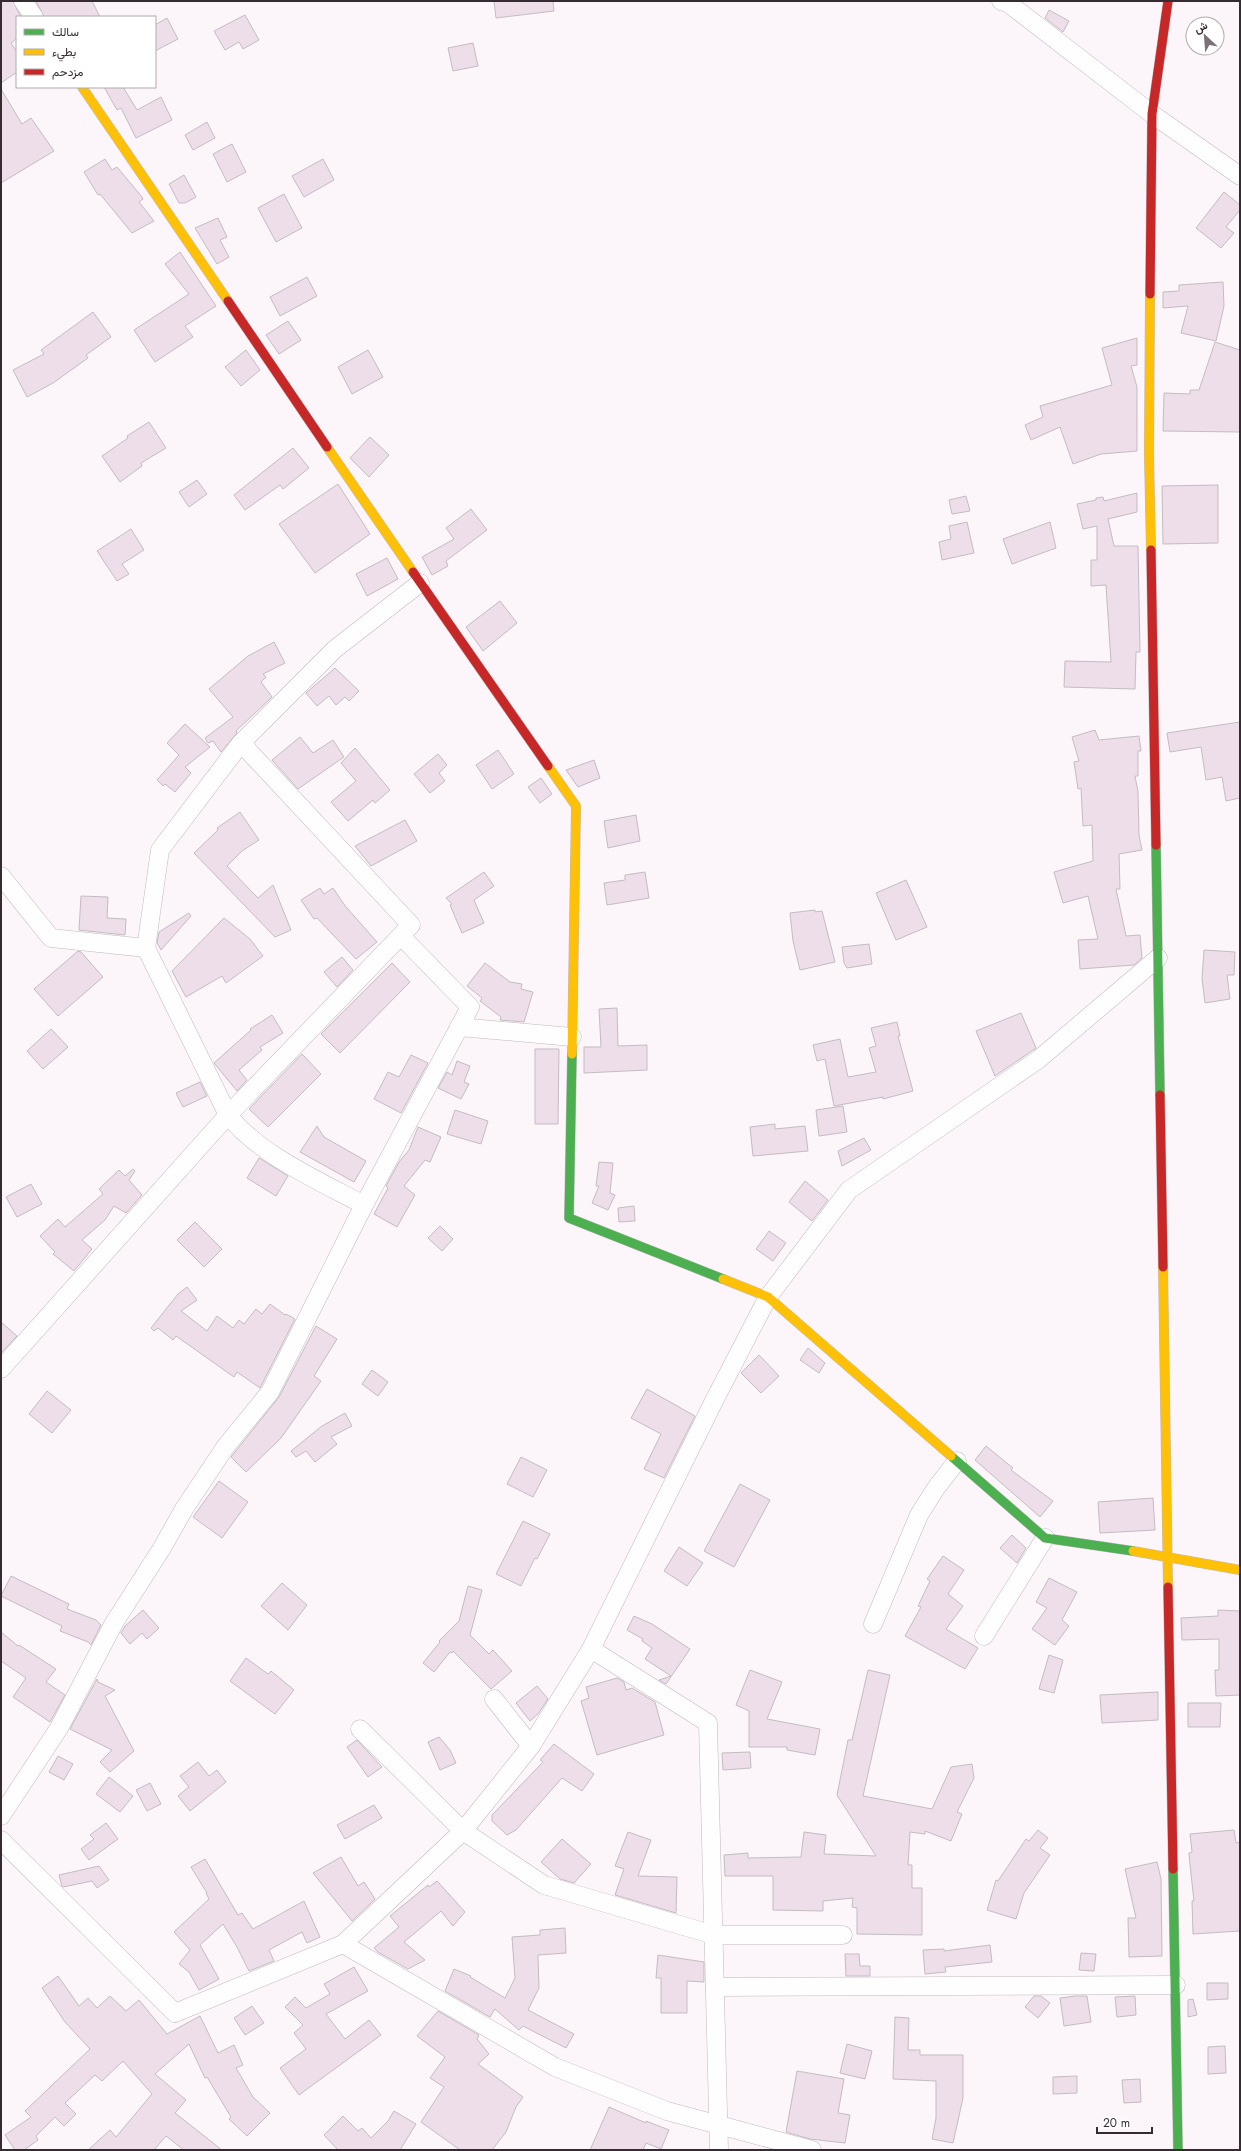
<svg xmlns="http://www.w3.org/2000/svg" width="1241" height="2151" viewBox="0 0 1241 2151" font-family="Jost,Vazirmatn,sans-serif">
	<rect width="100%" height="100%" fill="#fcf6fa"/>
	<!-- building -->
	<g fill="#eedeea" stroke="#c3bcc1">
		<polygon points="1,1 13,1 21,17 17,17 17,38 11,43 17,52 17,72 1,83"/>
		<polygon points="36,1 92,1 100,17 44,17"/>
		<polygon points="494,1 553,1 554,11 496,18"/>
		<polygon points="1049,10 1069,21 1063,32 1045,18"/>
		<polygon points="245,15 259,40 243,49 239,42 225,50 214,31"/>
		<polygon points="167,18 178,39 155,51 155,25"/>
		<polygon points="473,43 478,66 453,71 448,48"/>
		<polygon points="104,87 123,87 137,110 161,97 172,120 136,138 121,108 117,110"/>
		<polygon points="1,89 22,124 31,118 54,151 1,183"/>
		<polygon points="207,122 215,138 193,150 185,135"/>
		<polygon points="232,144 246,172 227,182 213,154"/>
		<polygon points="105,159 112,170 117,167 142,197 143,199 139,202 154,221 132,233 100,194 98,195 84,172"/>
		<polygon points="323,159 334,180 304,197 292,176"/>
		<polygon points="184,175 196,197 185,203 179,203 169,184"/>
		<polygon points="1224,192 1240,205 1240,210 1226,227 1234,233 1221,248 1196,228"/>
		<polygon points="284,194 302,228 276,242 258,208"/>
		<polygon points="218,218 227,237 220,240 229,257 217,264 195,228"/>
		<polygon points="180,252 216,306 185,326 193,337 155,362 134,330 189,294 165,264"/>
		<polygon points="307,277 317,296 280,316 270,297"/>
		<polygon points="1223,282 1224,306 1216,341 1181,333 1188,306 1163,308 1163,292 1179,291 1179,285"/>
		<polygon points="93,312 111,337 86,355 88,358 53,383 27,397 13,370 44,354 41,350"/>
		<polygon points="288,321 301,340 279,354 266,335"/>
		<polygon points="1137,338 1137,365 1131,366 1137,387 1137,451 1101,454 1073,464 1060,427 1031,440 1025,425 1043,417 1040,406 1112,385 1102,348"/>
		<polygon points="1215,342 1240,350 1240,432 1163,431 1164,393 1190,394 1190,390 1199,390"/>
		<polygon points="246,350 260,370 241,386 225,367"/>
		<polygon points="368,350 383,377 352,394 338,367"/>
		<polygon points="149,422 166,448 141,463 142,466 120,482 102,456 128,438 127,436"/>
		<polygon points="370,437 389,455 369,477 350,458"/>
		<polygon points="293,448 309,468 283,489 280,485 245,510 234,495"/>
		<polygon points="197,480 207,494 189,507 179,492"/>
		<polygon points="338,484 370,534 315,573 279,524"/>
		<polygon points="1218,485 1218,543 1163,544 1162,486"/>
		<polygon points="1137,493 1137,512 1108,519 1114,546 1138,546 1140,652 1136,652 1135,689 1064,687 1065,661 1111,662 1106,585 1091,586 1091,560 1097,560 1097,526 1083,529 1077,504 1096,500 1096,498 1103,497 1104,501"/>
		<polygon points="966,496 970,511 952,514 949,500"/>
		<polygon points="471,509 487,530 446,561 448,566 432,575 422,557 454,539 446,528"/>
		<polygon points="967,522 974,553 942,560 939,542 951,539 949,526"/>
		<polygon points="1050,522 1056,548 1012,564 1003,539"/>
		<polygon points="131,529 144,550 122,564 129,574 117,581 97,551"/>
		<polygon points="387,558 398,579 367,596 356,574"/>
		<polygon points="500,601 517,623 483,651 466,627"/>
		<polygon points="274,642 285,663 263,674 266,677 261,682 272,697 236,731 237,733 221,752 213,741 208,743 205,738 233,717 209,689 248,656"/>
		<polygon points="335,668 359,691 349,701 345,697 336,705 329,696 317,706 306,693"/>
		<polygon points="1240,722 1240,798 1226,801 1222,777 1206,780 1201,747 1170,752 1167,733"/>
		<polygon points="185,724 210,747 185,767 191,773 175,792 165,784 163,786 157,780 179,755 167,743"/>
		<polygon points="1095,730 1099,740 1139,736 1141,751 1138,751 1138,776 1135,776 1138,792 1139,835 1142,850 1119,854 1120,889 1116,889 1126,936 1140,935 1142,958 1134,965 1080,969 1078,940 1098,939 1088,896 1063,903 1054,872 1093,861 1092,825 1083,826 1081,788 1078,789 1074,762 1079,761 1072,737"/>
		<polygon points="300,737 313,753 333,740 344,757 298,789 272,760"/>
		<polygon points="355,748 390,790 375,803 373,800 348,821 331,802 356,781 341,763"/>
		<polygon points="498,750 514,774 492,789 476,765"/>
		<polygon points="438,754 447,765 439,773 445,781 430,793 414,774"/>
		<polygon points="594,760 600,778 578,787 566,770"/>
		<polygon points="541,778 552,794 540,803 528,787"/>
		<polygon points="240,812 259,840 242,851 227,866 258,898 273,885 291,930 275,937 194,853 218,830 217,828"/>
		<polygon points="636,815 640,841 608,848 604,821"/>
		<polygon points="405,820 417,841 371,866 355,846"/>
		<polygon points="484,872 494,886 474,900 484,923 462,933 450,905 452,904 446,898"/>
		<polygon points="645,872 649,898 607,905 604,883 625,880 625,875"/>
		<polygon points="906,880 927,927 896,940 876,893"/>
		<polygon points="320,888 324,894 333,888 346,907 377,942 356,959 317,918 314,919 301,900"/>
		<polygon points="81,896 108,897 107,918 126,919 125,935 79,930"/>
		<polygon points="815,910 815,912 822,911 835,962 800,970 793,941 790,913"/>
		<polygon points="189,913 191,916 161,950 157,943 159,932"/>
		<polygon points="224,918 250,939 263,956 226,983 222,976 186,997 172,971"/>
		<polygon points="869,944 872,964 847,968 844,963 842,947"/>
		<polygon points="1204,950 1235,952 1234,975 1227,975 1230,999 1205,1003 1202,979"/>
		<polygon points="78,951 81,952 103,977 58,1016 34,989"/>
		<polygon points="342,957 353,970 337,987 324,972"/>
		<polygon points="392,963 410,982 340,1053 321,1034"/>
		<polygon points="485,963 510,982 522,984 521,989 533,992 524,1022 500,1020 501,1017 480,1001 482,998 467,986"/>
		<polygon points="617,1008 618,1046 647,1045 647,1070 584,1073 584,1047 601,1047 599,1009"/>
		<polygon points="1021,1013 1036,1048 995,1076 976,1031"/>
		<polygon points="272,1015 283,1033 260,1047 262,1050 239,1070 247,1080 237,1091 214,1063 251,1030 250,1029"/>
		<polygon points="897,1022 900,1036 898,1036 913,1091 883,1099 883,1097 834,1106 825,1059 817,1061 813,1045 840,1039 848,1077 876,1072 869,1048 876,1046 871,1028"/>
		<polygon points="51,1029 68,1047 43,1069 27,1051"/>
		<polygon points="535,1049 559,1049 558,1124 535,1124"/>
		<polygon points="302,1054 321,1074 268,1127 249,1109"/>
		<polygon points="411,1055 428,1063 401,1113 374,1099 388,1072 399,1077"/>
		<polygon points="457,1061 470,1066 464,1082 469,1084 461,1099 438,1088 447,1072 452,1075"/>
		<polygon points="200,1082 207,1096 183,1107 176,1093"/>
		<polygon points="843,1106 847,1132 819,1136 816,1110"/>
		<polygon points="455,1110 488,1121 481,1144 447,1134"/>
		<polygon points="775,1124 775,1129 805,1126 808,1151 753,1156 750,1127"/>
		<polygon points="317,1126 324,1137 366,1161 354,1182 300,1152"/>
		<polygon points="418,1127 441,1137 430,1162 425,1160 404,1186 415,1195 397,1227 374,1214 388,1188 386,1186 399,1162 409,1150"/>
		<polygon points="864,1138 871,1150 842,1166 838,1151"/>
		<polygon points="259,1158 288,1176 276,1196 247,1178"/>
		<polygon points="599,1162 613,1163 610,1193 615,1195 608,1210 592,1203 599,1186 596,1186"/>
		<polygon points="133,1169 135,1171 129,1180 142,1195 126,1213 114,1206 105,1220 82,1240 92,1249 74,1271 53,1254 55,1252 40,1236 58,1219 65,1227 103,1194 99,1189 119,1170 125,1176"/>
		<polygon points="805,1181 828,1200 812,1221 789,1202"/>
		<polygon points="31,1184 42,1204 17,1217 6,1197"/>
		<polygon points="634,1206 635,1221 619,1222 618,1208"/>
		<polygon points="195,1222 222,1249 204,1267 177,1240"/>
		<polygon points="440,1226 453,1239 442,1251 428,1238"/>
		<polygon points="769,1231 786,1243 773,1261 756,1249"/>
		<polygon points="187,1287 197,1300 181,1311 207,1331 217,1316 233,1328 239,1320 244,1324 256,1309 262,1314 270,1304 285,1315 286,1314 295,1319 260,1388 237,1372 234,1377 176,1336 173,1340 158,1328 154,1331 151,1328 178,1294"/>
		<polygon points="1,1322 17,1336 1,1353"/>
		<polygon points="316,1326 337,1339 314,1376 321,1381 281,1438 246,1472 231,1457 279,1397"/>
		<polygon points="808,1348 825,1363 819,1373 800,1360"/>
		<polygon points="759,1355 779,1376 761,1393 741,1373"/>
		<polygon points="372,1370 388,1382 378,1396 362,1384"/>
		<polygon points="647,1389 695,1416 664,1478 644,1469 661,1434 631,1418"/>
		<polygon points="47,1391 71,1410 52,1433 29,1414"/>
		<polygon points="345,1413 352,1426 331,1437 337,1444 315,1462 306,1451 296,1457 291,1451 322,1426"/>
		<polygon points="986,1446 1013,1468 1011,1470 1053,1501 1040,1517 975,1460"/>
		<polygon points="521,1457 547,1470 533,1497 507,1484"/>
		<polygon points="219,1481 248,1502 222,1538 193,1517"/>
		<polygon points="740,1484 770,1500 734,1567 704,1551"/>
		<polygon points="1153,1498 1155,1530 1100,1533 1098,1502"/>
		<polygon points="523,1521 550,1534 537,1559 535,1558 521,1586 496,1574"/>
		<polygon points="1012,1535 1026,1548 1017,1563 1000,1548"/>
		<polygon points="679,1547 703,1563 687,1586 664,1571"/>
		<polygon points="943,1556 964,1570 948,1594 963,1606 946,1629 978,1648 965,1669 905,1636 921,1607 918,1606 930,1581 927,1579"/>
		<polygon points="11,1576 69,1604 67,1609 96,1620 101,1625 91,1645 88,1642 60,1631 62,1626 1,1596"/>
		<polygon points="1049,1578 1077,1592 1062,1620 1069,1626 1055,1645 1032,1629 1047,1608 1036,1602"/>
		<polygon points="282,1583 307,1605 288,1630 261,1606"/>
		<polygon points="468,1586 482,1590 470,1635 489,1654 493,1650 512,1671 491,1689 453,1651 452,1653 450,1652 434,1672 423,1663 440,1642 439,1641 459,1621"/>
		<polygon points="143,1610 159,1628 147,1639 142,1633 130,1644 121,1633 125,1626"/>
		<polygon points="1218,1610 1240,1611 1240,1695 1216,1696 1215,1670 1219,1670 1219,1639 1182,1640 1181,1618 1218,1616"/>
		<polygon points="634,1616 652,1624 690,1649 666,1684 659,1680 671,1676 645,1659 652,1648 642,1641 643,1639 627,1630"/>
		<polygon points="1,1632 18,1646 19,1645 56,1669 46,1682 65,1695 50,1722 13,1697 26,1678 1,1661"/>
		<polygon points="1049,1655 1063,1660 1054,1693 1039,1689"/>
		<polygon points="246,1658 268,1674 271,1671 294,1690 275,1714 230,1681"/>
		<polygon points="750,1670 782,1682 767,1719 820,1729 815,1755 787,1750 787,1747 749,1747 749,1711 736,1705"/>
		<polygon points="868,1670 890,1675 863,1796 932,1809 951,1767 972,1764 974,1778 957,1812 962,1814 951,1841 925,1831 925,1834 910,1832 908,1865 912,1865 912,1888 922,1888 922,1935 857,1934 857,1908 852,1907 853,1898 823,1901 823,1911 773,1910 773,1876 725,1876 724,1855 748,1853 748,1858 801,1857 804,1832 826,1835 824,1854 876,1856 837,1795 848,1740 852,1740"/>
		<polygon points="617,1678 624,1682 626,1690 632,1688 655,1702 664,1735 597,1755 581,1701 589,1698 586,1687"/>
		<polygon points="97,1679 98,1682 115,1690 105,1696 134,1751 110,1772 100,1762 112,1750 70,1729"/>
		<polygon points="537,1686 548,1699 538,1714 530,1721 516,1703"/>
		<polygon points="1158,1692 1158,1720 1102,1723 1100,1695"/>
		<polygon points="1188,1703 1221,1703 1220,1727 1188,1727"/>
		<polygon points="439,1737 450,1750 456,1763 440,1770 428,1742"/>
		<polygon points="357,1740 382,1767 368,1777 347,1747"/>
		<polygon points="554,1744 594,1774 582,1791 562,1778 516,1830 507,1835 492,1821 492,1815 543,1762 540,1760"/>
		<polygon points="750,1752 751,1768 723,1770 722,1753"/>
		<polygon points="58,1756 73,1764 64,1780 49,1772"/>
		<polygon points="198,1762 209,1776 217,1770 226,1782 190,1811 178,1796 189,1787 180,1776"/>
		<polygon points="109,1777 133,1796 120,1812 96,1794"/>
		<polygon points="150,1783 161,1804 147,1811 136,1790"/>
		<polygon points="374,1805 382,1818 345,1839 337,1825"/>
		<polygon points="106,1823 118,1839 89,1860 81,1849 94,1839 90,1835"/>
		<polygon points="1038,1830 1048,1838 1040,1848 1050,1855 1024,1893 1016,1919 987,1910 996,1880 998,1881 1026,1839 1029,1841"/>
		<polygon points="1234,1830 1236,1843 1240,1842 1240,1931 1193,1934 1192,1901 1194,1901 1190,1865 1189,1853 1192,1852 1190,1834"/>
		<polygon points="628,1832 651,1840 638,1876 677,1877 676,1913 615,1895 624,1869 615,1866"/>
		<polygon points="562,1839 591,1864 574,1883 560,1879 541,1862"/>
		<polygon points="341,1857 358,1886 364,1882 375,1899 352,1921 313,1873"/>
		<polygon points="205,1859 238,1915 242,1913 253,1929 304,1901 320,1937 307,1943 302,1932 269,1950 274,1961 249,1971 237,1947 223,1924 200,1945 219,1979 199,1990 189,1972 179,1964 190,1950 174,1932 209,1899 206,1893 207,1893 191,1867"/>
		<polygon points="1157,1862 1161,1879 1162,1956 1129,1957 1128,1918 1136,1918 1125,1869"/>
		<polygon points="99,1866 109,1880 97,1888 92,1881 63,1887 62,1886 59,1875"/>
		<polygon points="437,1881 465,1912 453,1926 441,1911 404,1942 425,1960 408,1969 378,1952 374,1948 399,1927 390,1916 428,1885 429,1887"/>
		<polygon points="565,1928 566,1953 538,1955 539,1988 528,2010 574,2034 566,2048 523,2026 519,2030 495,2009 490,2017 445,1991 454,1969 471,1976 470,1977 505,1998 515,1978 512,1937 540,1935 540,1930"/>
		<polygon points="990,1945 992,1962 945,1967 946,1972 925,1974 923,1950 944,1949 944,1951"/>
		<polygon points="1081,1953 1096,1954 1094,1971 1079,1970"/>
		<polygon points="845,1954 859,1954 860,1966 870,1966 870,1976 846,1976"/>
		<polygon points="658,1955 704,1962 704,1982 687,1981 687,2013 661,2013 661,1978 656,1978"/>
		<polygon points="354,1967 368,1991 326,2014 345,2039 369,2020 381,2035 299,2095 280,2068 306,2049 294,2033 303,2025 285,2007 295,1997 306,2008 330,1994 324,1984"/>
		<polygon points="58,1976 79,2006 88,1998 97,2008 110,1996 126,2011 139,2000 167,2034 200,2016 218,2053 234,2045 243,2065 236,2068 253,2097 270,2113 247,2136 229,2119 231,2117 207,2077 205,2078 189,2044 155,2074 186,2100 175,2113 222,2150 184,2150 166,2136 154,2150 88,2150 110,2130 116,2137 152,2094 123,2061 102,2081 95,2075 65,2103 76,2114 64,2126 55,2117 36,2136 38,2140 24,2150 15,2150 5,2135 31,2117 25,2111 90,2049 65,2022 42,1988"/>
		<polygon points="1207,1983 1228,1983 1228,1999 1207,2000"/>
		<polygon points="1034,1996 1041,1996 1050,2003 1038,2018 1025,2007"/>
		<polygon points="1075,1996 1087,1996 1091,2022 1064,2026 1060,1998"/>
		<polygon points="1135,1996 1136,2015 1117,2017 1115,1997"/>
		<polygon points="1193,1999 1197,2015 1188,2017 1188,2000"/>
		<polygon points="252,2006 264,2023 245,2035 234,2018"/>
		<polygon points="438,2011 479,2035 477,2039 489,2054 478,2064 523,2097 516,2107 506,2132 492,2150 460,2150 421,2122 444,2087 430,2078 445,2057 417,2036"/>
		<polygon points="895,2017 909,2018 908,2050 920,2050 920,2055 963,2055 963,2098 953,2143 932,2139 936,2118 936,2081 893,2079"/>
		<polygon points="847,2044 872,2051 865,2079 840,2073"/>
		<polygon points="1225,2046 1226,2073 1208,2074 1208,2047"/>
		<polygon points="797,2071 844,2079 838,2113 850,2115 845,2143 810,2139 786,2132"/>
		<polygon points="1077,2076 1077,2093 1053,2094 1053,2077"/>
		<polygon points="1140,2079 1141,2102 1124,2103 1122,2080"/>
		<polygon points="609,2107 646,2123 646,2121 669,2130 661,2149 646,2143 643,2150 590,2150"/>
		<polygon points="394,2111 416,2124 400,2150 338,2150 324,2135 343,2116 358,2131 362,2128 371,2138 388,2121"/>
	</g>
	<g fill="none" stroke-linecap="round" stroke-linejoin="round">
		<!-- street casing -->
		<g stroke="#c0b8be" stroke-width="19">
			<g id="street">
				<polyline points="23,1 34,17"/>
				<polyline points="1001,1 1008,3 1152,114 1240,176"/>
				<path d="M 1,876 L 51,938 L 146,948 L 228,1115 C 258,1154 321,1182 364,1205"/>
				<polyline points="146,948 160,850 241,743 335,649 420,583"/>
				<polyline points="459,1027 572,1037"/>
				<polyline points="1,1369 228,1115 411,925 241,743"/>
				<polyline points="873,1624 919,1515 936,1488 957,1461"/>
				<polyline points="984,1636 1045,1538"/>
				<polyline points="591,1649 708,1723 719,2150"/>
				<polyline points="494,1699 531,1746"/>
				<polyline points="360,1729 463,1831 544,1885 714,1935 843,1935"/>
				<polyline points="1,1816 59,1728 114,1623 162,1548 184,1509 226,1446 270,1392 364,1205 470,1007 401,936"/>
				<polyline points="1,1840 175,2013 343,1944 555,2067 667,2111 812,2150"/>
				<polyline points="343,1944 463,1831 531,1746 591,1649 715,1399 768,1297 849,1190 1039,1059 1158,958"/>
				<polyline points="715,1987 1176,1985"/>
			</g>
		</g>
		<!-- fast casing -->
		<g stroke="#c0b8be" stroke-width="10">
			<g id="fast">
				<polyline points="1156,845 1160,1095"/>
				<polyline points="572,1054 569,1218 723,1279"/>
				<polyline points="951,1456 1045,1538 1133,1551"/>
				<polyline points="1173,1869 1178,2150"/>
			</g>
		</g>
		<!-- slow casing -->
		<g stroke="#c0b8be" stroke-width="10">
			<g id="slow">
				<polyline points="82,87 228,301"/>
				<polyline points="1150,294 1149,454 1151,550"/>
				<polyline points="327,447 413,572"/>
				<polyline points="548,766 576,806 572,1054"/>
				<polyline points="1163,1267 1168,1587"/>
				<polyline points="723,1279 768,1297 951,1456"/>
				<polyline points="1133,1551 1240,1570"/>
			</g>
		</g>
		<!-- jam casing -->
		<g stroke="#c0b8be" stroke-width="10">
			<g id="jam">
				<polyline points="1150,294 1152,114 1168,1"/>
				<polyline points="228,301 327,447"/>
				<polyline points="1151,550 1156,845"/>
				<polyline points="413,572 548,766"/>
				<polyline points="1160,1095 1163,1267"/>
				<polyline points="1168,1587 1173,1869"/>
			</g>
		</g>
		<!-- street -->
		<use href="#street" stroke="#fffefe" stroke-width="18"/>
		<!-- fast -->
		<use href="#fast" stroke="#4caf50" stroke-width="9"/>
		<!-- slow -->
		<use href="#slow" stroke="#ffc107" stroke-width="9"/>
		<!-- jam -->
		<use href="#jam" stroke="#c62828" stroke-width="9"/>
	</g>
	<!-- border -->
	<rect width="1241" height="2151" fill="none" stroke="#362b33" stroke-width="4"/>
	<!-- legend -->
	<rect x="16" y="16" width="140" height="72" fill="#ffffff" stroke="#afaaad"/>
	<rect x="24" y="29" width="20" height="6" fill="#4caf50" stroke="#afaaad"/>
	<text x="52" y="36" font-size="12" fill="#362b33">سالك</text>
	<rect x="24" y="49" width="20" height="6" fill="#ffc107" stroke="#afaaad"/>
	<text x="52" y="56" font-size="12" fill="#362b33">بطيء</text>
	<rect x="24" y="69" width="20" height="6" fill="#c62828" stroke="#afaaad"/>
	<text x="52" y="76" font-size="12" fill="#362b33">مزدحم</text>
	<!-- north arrow -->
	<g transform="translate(1205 36) rotate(334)"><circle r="19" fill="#ffffff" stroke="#afaaad"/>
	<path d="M0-3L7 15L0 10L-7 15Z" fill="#7b7279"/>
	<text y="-6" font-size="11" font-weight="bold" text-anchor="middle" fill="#362b33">ش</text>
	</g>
	<!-- scale -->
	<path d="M1097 2127v6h55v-6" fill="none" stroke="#362b33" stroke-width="2"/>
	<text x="1103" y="2127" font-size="12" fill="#362b33" stroke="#ffffff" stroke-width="3" paint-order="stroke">20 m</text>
</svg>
